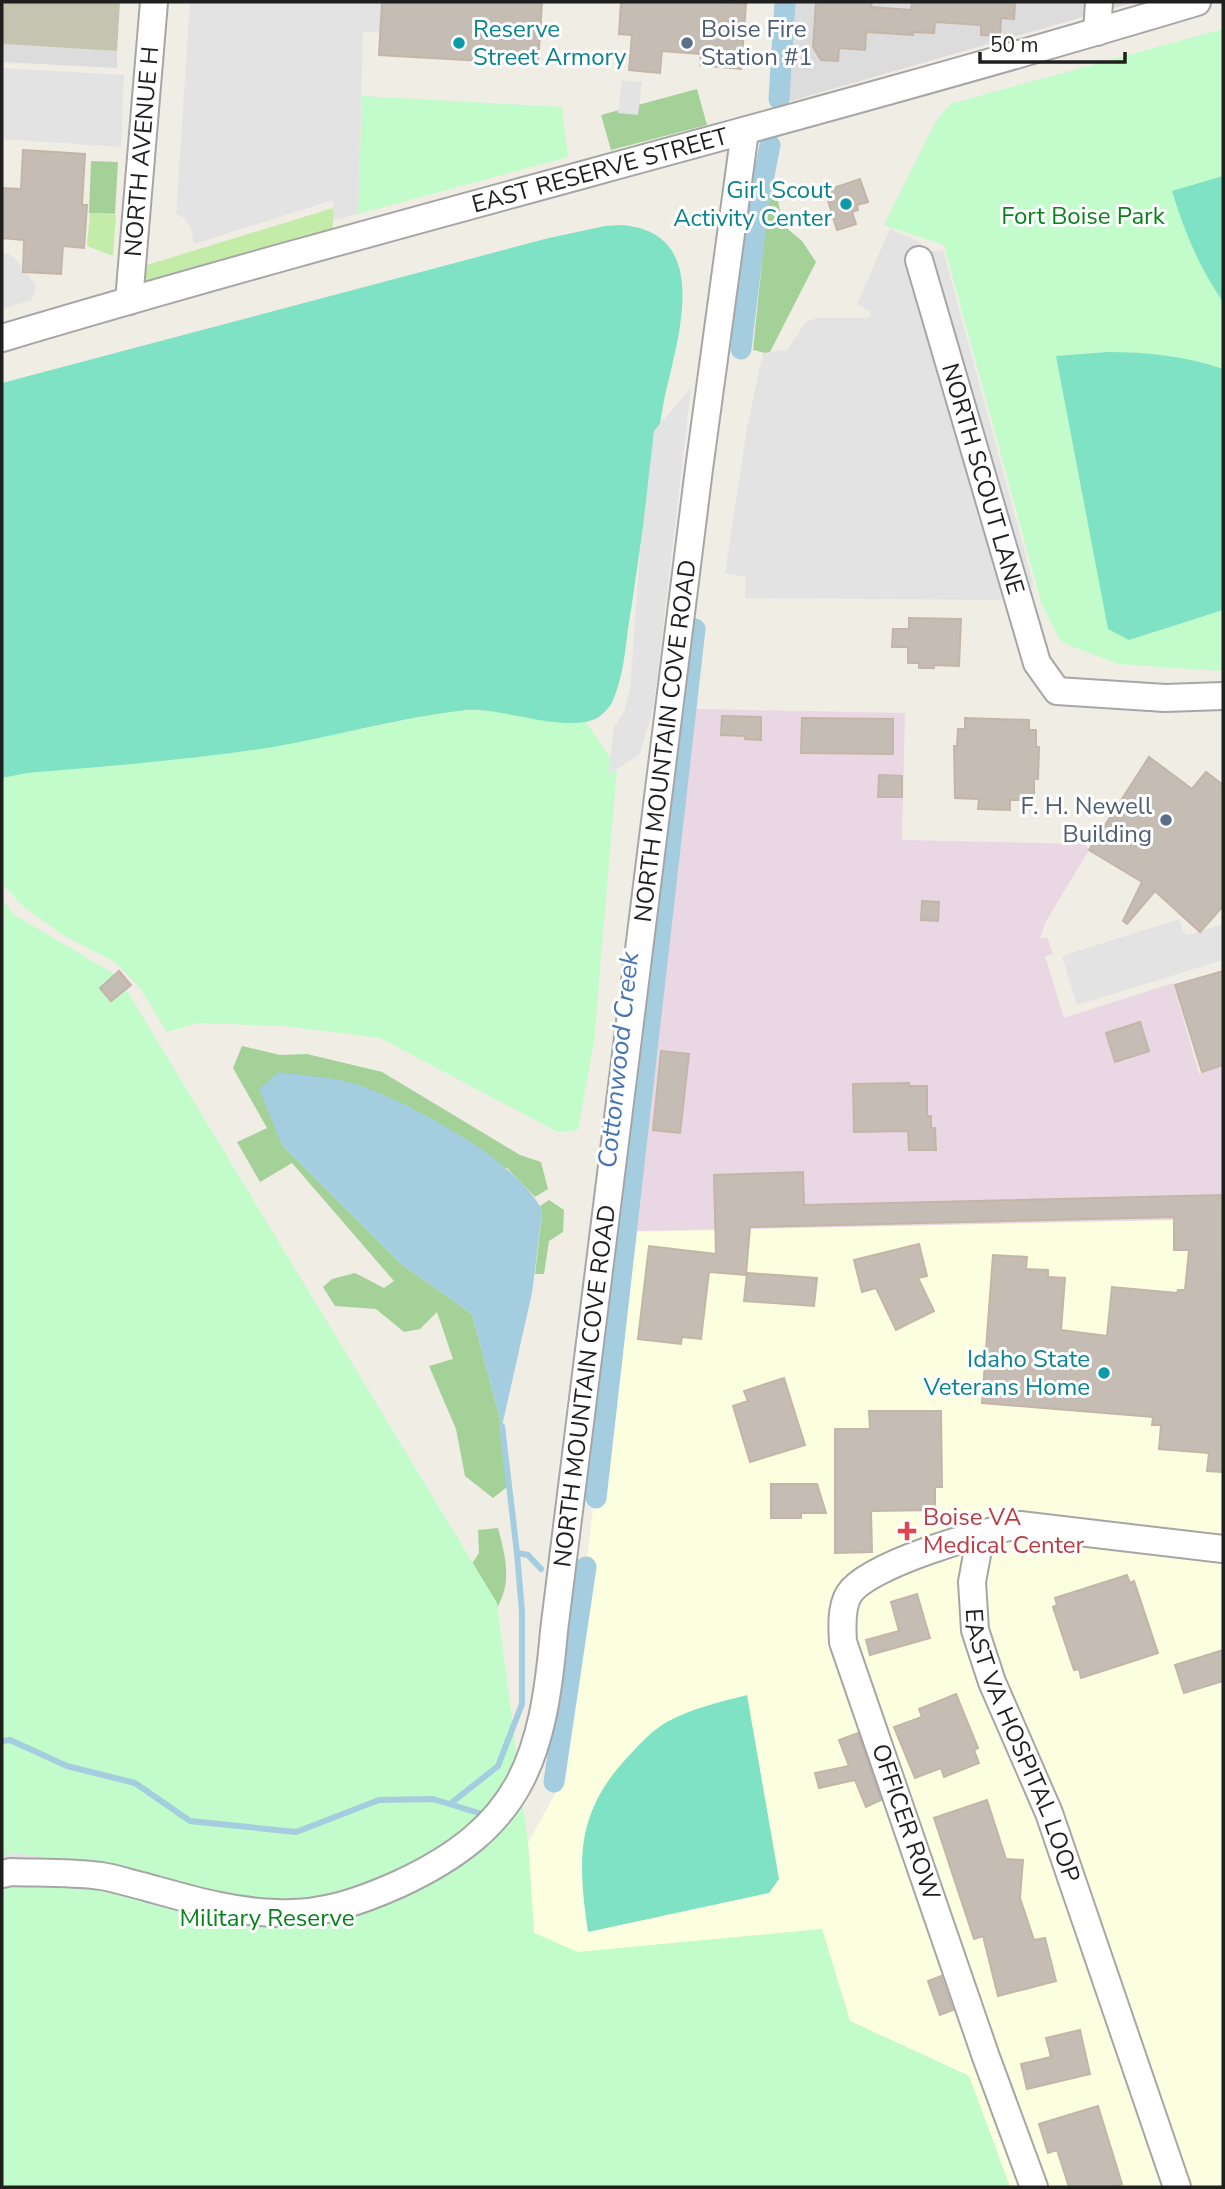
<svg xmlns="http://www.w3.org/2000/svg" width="1225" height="2189" viewBox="0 0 1225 2189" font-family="'Nunito Sans',sans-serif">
	<rect width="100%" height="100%" fill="#f0ede5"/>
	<!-- residential -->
	<g fill="#dddcdc">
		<polygon points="793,2 1135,2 787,102"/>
		<polygon points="2,44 117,51 117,68 2,62"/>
	</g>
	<!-- industrial -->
	<polygon fill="#ead7e4" points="696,709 905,713 902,840 1085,844 1089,850 1045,923 1040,939 1047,937 1053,954 1045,956 1064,1018 1173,983 1199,1074 1223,1066 1223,1219 637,1231"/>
	<!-- education -->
	<polygon fill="#fcffdf" points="1223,1219 1223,2187 1010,2187 969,2076 850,2021 822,1929 578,1952 534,1933 528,1843 559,1787 627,1232"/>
	<!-- construction -->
	<polygon fill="#c4c5b0" points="2,2 120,2 117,51 2,44"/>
	<!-- grass -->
	<g fill="#c4eca9">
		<polygon points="333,208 333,229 144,287 147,265"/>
		<polygon points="90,213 116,215 113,256 87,246"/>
	</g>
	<!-- forest -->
	<g fill="#a4d198">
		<polygon points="697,89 707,125 611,150 601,115"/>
		<polygon points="91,161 118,162 115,214 89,213"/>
		<polygon points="776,190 783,225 802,241 816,262 769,354 753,350 769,192"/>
		<polygon points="242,1046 280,1055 307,1054 382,1072 520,1155 541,1162 548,1189 535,1197 507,1168 282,1145 400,1263 472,1314 502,1426 507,1487 493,1498 465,1476 456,1429 429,1366 453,1359 437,1312 420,1329 404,1332 376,1309 335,1306 323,1287 332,1279 355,1273 384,1288 394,1281 292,1163 260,1182 237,1142 267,1128 233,1068"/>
		<polygon points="549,1200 564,1210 563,1232 549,1241 544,1274 535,1274 542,1214 540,1206"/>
		<path d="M 498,1528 C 507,1562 514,1589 489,1619 L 470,1567 L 479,1553 L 478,1530 Z"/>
	</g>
	<!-- park -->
	<g fill="#c1fcca">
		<polygon points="1223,29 1223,671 1118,664 1061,642 1042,605 944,245 884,225 935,123 950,104"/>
		<polygon points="362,96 562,107 568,157 358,214"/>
		<polygon points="472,710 496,711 526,718 586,722 617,768 594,1041 578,1130 558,1132 380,1038 284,1026 197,1023 167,1032 140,988 115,962 63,935 24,907 2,884 2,778 27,773 272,747 439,713"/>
		<polygon points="2,899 14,915 118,976 497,1603 528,1843 534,1933 578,1952 822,1929 850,2021 969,2076 1010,2187 2,2187"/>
	</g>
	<!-- pitch -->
	<g fill="#80e2c4">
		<path d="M 1223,176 L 1223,302 C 1198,265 1185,233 1172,191 Z"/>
		<path d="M 621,225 C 718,232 674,348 663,406 C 656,445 651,484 644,523 C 638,558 634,593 628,629 C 625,652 623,677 613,700 C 611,706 604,713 599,717 C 569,735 502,707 466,710 C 401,717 337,736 273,747 C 192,760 108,766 27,773 L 2,778 L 2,383 L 549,238 L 605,226 Z"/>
		<path d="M 1108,352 C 1148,352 1185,356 1223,369 L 1223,610 L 1129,640 L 1108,629 L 1056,356 Z"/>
		<path d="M 747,1695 L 779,1879 L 769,1893 L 588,1932 C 578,1862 575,1815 625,1760 C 637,1747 650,1732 665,1723 C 690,1709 719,1702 747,1695 Z"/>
	</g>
	<!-- parking -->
	<g fill="#e3e3e3">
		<polygon points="190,2 382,2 380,32 363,32 358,214 333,220 333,200 194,244 191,229 184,218 176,214"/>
		<polygon points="2,68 124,75 121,147 2,139"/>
		<polygon points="622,80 642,82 638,115 618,113"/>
		<polygon points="890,229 921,243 923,250 926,252 943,250 1034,586 1000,600 745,598 746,577 725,573 747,428 763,353 787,350 806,322 817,318 867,318 871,316 870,311 857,304"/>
		<polygon points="8,253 19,263 36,286 32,300 2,309 2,255"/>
		<polygon points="691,388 654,704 640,754 608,775 614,727 624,712 630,689 640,552 654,431"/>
		<polygon points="1179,919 1183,932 1188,935 1223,924 1223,960 1077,1005 1062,956"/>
		<polygon points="18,1853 41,1857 41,1869 2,1874 2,1855"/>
	</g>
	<!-- water -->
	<path fill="#a4cde0" d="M 279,1072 C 303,1076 336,1077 359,1085 C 415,1106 508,1155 540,1206 L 542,1213 L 532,1293 L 502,1426 L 472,1314 L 400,1263 L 282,1145 L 259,1089 Z"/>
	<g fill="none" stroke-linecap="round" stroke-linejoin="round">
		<!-- stream -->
		<g stroke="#a4cde0" stroke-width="6">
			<polyline points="502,1426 517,1553 528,1555 541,1569"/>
			<polyline points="2,1741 10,1740 67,1766 135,1783 190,1821 296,1832 379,1800 433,1799 482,1814"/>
			<polyline points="450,1804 498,1766 522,1704 522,1612 517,1553"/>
		</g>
		<!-- canal -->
		<g stroke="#a4cde0" stroke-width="21">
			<polyline points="779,99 785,2"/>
			<polyline points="741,349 758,206 770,145"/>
			<polyline points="596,1498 695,629"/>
			<polyline points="554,1782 586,1567"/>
		</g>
	</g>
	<!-- building -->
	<g fill="#c5bdb4" stroke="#c3b5a7" stroke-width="2">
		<polygon points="382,2 542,2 538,64 379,55"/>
		<polygon points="621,2 716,2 746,4 741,69 700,65 701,54 662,51 660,73 629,70 632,35 619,34"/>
		<polygon points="816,2 872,2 871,7 911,10 912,2 1015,2 1014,19 1001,18 1000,36 981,35 981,25 935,22 934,33 912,32 913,35 866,32 865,50 839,48 838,61 821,60 813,47"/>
		<polygon points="23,150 85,154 82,205 87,205 84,248 63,246 61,274 23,272 24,240 2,238 2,188 21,189"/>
		<polygon points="860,179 868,202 857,205 858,210 852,212 856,224 837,230 825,191"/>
		<polygon points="909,618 961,619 959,666 934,665 934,668 919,668 919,663 908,663 908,647 892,647 893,629 909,629"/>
		<polygon points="722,716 761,717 761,740 745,739 745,736 721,735"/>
		<polygon points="802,718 893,719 893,754 801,753"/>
		<polygon points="965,718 1029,720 1029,730 1036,730 1036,747 1039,747 1038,779 1034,779 1034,800 1010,800 1010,810 978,809 979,799 955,798 954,746 957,746 958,729 965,729"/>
		<polygon points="1149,757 1192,789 1206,772 1223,785 1223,906 1200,932 1155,891 1127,924 1123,921 1142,882 1089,850"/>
		<polygon points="879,775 902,776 902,797 878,797"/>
		<polygon points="922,901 939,902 938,921 921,920"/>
		<polygon points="119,971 131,985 111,1001 100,988"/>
		<polygon points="1223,971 1223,1065 1202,1072 1175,985"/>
		<polygon points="1140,1022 1149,1051 1115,1062 1106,1033"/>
		<polygon points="661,1051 689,1054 680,1133 653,1130"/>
		<polygon points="909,1083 909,1086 927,1086 927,1116 931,1116 931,1128 935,1128 936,1150 909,1150 908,1131 854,1132 853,1084"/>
		<polygon points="803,1172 804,1205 1223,1195 1222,1472 1207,1471 1209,1453 1159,1449 1161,1425 1152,1425 1153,1417 982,1403 993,1255 1027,1257 1026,1269 1048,1270 1048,1277 1065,1278 1061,1330 1107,1336 1112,1287 1177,1293 1178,1290 1185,1290 1189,1250 1174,1250 1174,1217 750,1227 746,1275 709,1272 701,1339 682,1337 681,1344 638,1339 649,1246 716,1254 714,1175"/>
		<polygon points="919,1244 927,1276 918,1278 934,1311 896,1330 876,1288 862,1292 854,1260"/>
		<polygon points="747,1273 817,1278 814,1306 744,1301"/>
		<polygon points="784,1378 805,1445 750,1462 733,1406 748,1401 744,1391"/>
		<polygon points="869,1411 941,1411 942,1487 935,1487 935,1510 871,1511 872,1552 835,1553 835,1429 870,1429"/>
		<polygon points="771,1484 817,1484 826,1513 801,1513 801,1518 771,1518"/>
		<polygon points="1127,1575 1130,1583 1134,1581 1158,1653 1081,1678 1079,1669 1074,1670 1053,1607 1057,1605 1055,1598"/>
		<polygon points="917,1594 930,1638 870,1655 866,1640 899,1631 891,1602"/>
		<polygon points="1223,1650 1223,1681 1184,1693 1175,1665"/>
		<polygon points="956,1694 978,1748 974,1750 979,1763 944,1777 941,1768 915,1778 894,1727 922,1717 919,1709"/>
		<polygon points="858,1733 881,1800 866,1807 855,1780 819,1788 815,1773 849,1766 839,1740"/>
		<polygon points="987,1800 1006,1859 1023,1860 1020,1898 1034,1940 1045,1938 1056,1981 998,1996 983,1936 974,1939 934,1818"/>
		<polygon points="941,1976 953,2010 940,2015 928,1981"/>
		<polygon points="1080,2030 1090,2074 1027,2089 1021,2064 1051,2057 1046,2038"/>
		<polygon points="1098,2106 1122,2184 1111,2187 1069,2187 1057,2150 1048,2153 1039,2124"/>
	</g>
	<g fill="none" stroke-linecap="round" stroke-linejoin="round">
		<!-- minor casing -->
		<g stroke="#a6a6a6" stroke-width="30">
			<g id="minor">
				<polyline points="1097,32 1099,2"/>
				<path id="s1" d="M 919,260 L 1037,663 L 1057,691 L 1165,698 L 1223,696"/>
				<path id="s2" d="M 129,301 L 154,2"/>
				<path id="s3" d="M 2,338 C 398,220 800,121 1197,2"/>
				<path id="s4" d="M 981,1533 L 972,1582 L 975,1630 L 992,1682 L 1049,1813 L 1177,2187"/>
				<path id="s5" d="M 2,1874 L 11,1872 C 40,1873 71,1872 101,1876 C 115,1878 129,1883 142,1886 C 186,1898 230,1912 277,1913 C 321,1915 359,1902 399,1884 C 522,1827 543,1759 554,1631 L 699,469 L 745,131"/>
				<path d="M 1034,2187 L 986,2057 L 843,1642 C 842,1627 841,1607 849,1594 C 868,1564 985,1531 1020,1525 L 1223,1549"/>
			</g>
		</g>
		<!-- minor -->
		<use href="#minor" stroke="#fff" stroke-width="26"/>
	</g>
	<!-- markers -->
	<g fill="#0f9aa8" stroke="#fff" stroke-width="2.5">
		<circle cx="459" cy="43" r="7"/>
		<circle cx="846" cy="204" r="7"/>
		<circle cx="1104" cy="1373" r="7"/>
	</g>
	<g fill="#5c6f8a" stroke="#fff" stroke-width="2.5">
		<circle cx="687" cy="43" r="7"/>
		<circle cx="1166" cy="820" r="7"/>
	</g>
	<path fill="#e0444e" stroke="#fff" stroke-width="2.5" d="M903.5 1520.5h7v7h7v7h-7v7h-7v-7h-7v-7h7z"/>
	<g text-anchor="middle" stroke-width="6" stroke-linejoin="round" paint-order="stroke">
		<!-- culture labels -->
		<g font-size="24" fill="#0d838f" stroke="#fff" text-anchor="end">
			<text x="473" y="37" text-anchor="start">Reserve<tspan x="473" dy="28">Street Armory</tspan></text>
			<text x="832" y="198">Girl Scout<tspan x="832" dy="28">Activity Center</tspan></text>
			<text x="1090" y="1367">Idaho State<tspan x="1090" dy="28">Veterans Home</tspan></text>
		</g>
		<!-- service labels -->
		<g font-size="24" fill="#4e5e75" stroke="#fff" text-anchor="start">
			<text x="701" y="37">Boise Fire<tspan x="701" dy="28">Station #1</tspan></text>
			<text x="1152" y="814" text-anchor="end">F. H. Newell<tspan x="1152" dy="28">Building</tspan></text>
		</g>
		<!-- street labels -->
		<g font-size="24" fill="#1f1f1f" stroke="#fff">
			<text dy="8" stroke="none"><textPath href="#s2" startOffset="150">NORTH AVENUE H</textPath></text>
			<text dy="8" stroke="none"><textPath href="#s3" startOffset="621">EAST RESERVE STREET</textPath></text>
			<text dy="8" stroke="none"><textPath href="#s1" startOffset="228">NORTH SCOUT LANE</textPath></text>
			<text dy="8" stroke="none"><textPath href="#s5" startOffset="1620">NORTH MOUNTAIN COVE ROAD</textPath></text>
			<text dy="8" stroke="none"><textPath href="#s5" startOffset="970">NORTH MOUNTAIN COVE ROAD</textPath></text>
			<text dy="8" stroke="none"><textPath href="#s4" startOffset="222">EAST VA HOSPITAL LOOP</textPath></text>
			<text transform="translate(906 1822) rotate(71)" y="8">OFFICER ROW</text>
		</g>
		<!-- park labels -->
		<g font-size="24" fill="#07831c" stroke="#fff">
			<text x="1083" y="224">Fort Boise Park</text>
			<text x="267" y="1926">Military Reserve</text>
		</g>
		<!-- health labels -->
		<g font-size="24" fill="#be3a42" stroke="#fff" text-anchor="start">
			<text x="923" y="1525">Boise VA<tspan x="923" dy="28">Medical Center</tspan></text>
		</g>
		<!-- water labels -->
		<g font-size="26" font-style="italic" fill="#4774b3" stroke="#fff">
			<text transform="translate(618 1060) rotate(-84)" y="9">Cottonwood Creek</text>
		</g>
	</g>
	<!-- border -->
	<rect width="1225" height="2189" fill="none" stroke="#1f1f1f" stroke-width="7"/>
	<!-- scale -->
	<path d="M980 52v10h145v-10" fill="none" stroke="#1f1f1f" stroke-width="3.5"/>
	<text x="990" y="52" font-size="21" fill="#1f1f1f" stroke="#ffffff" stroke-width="5" paint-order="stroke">50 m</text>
</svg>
